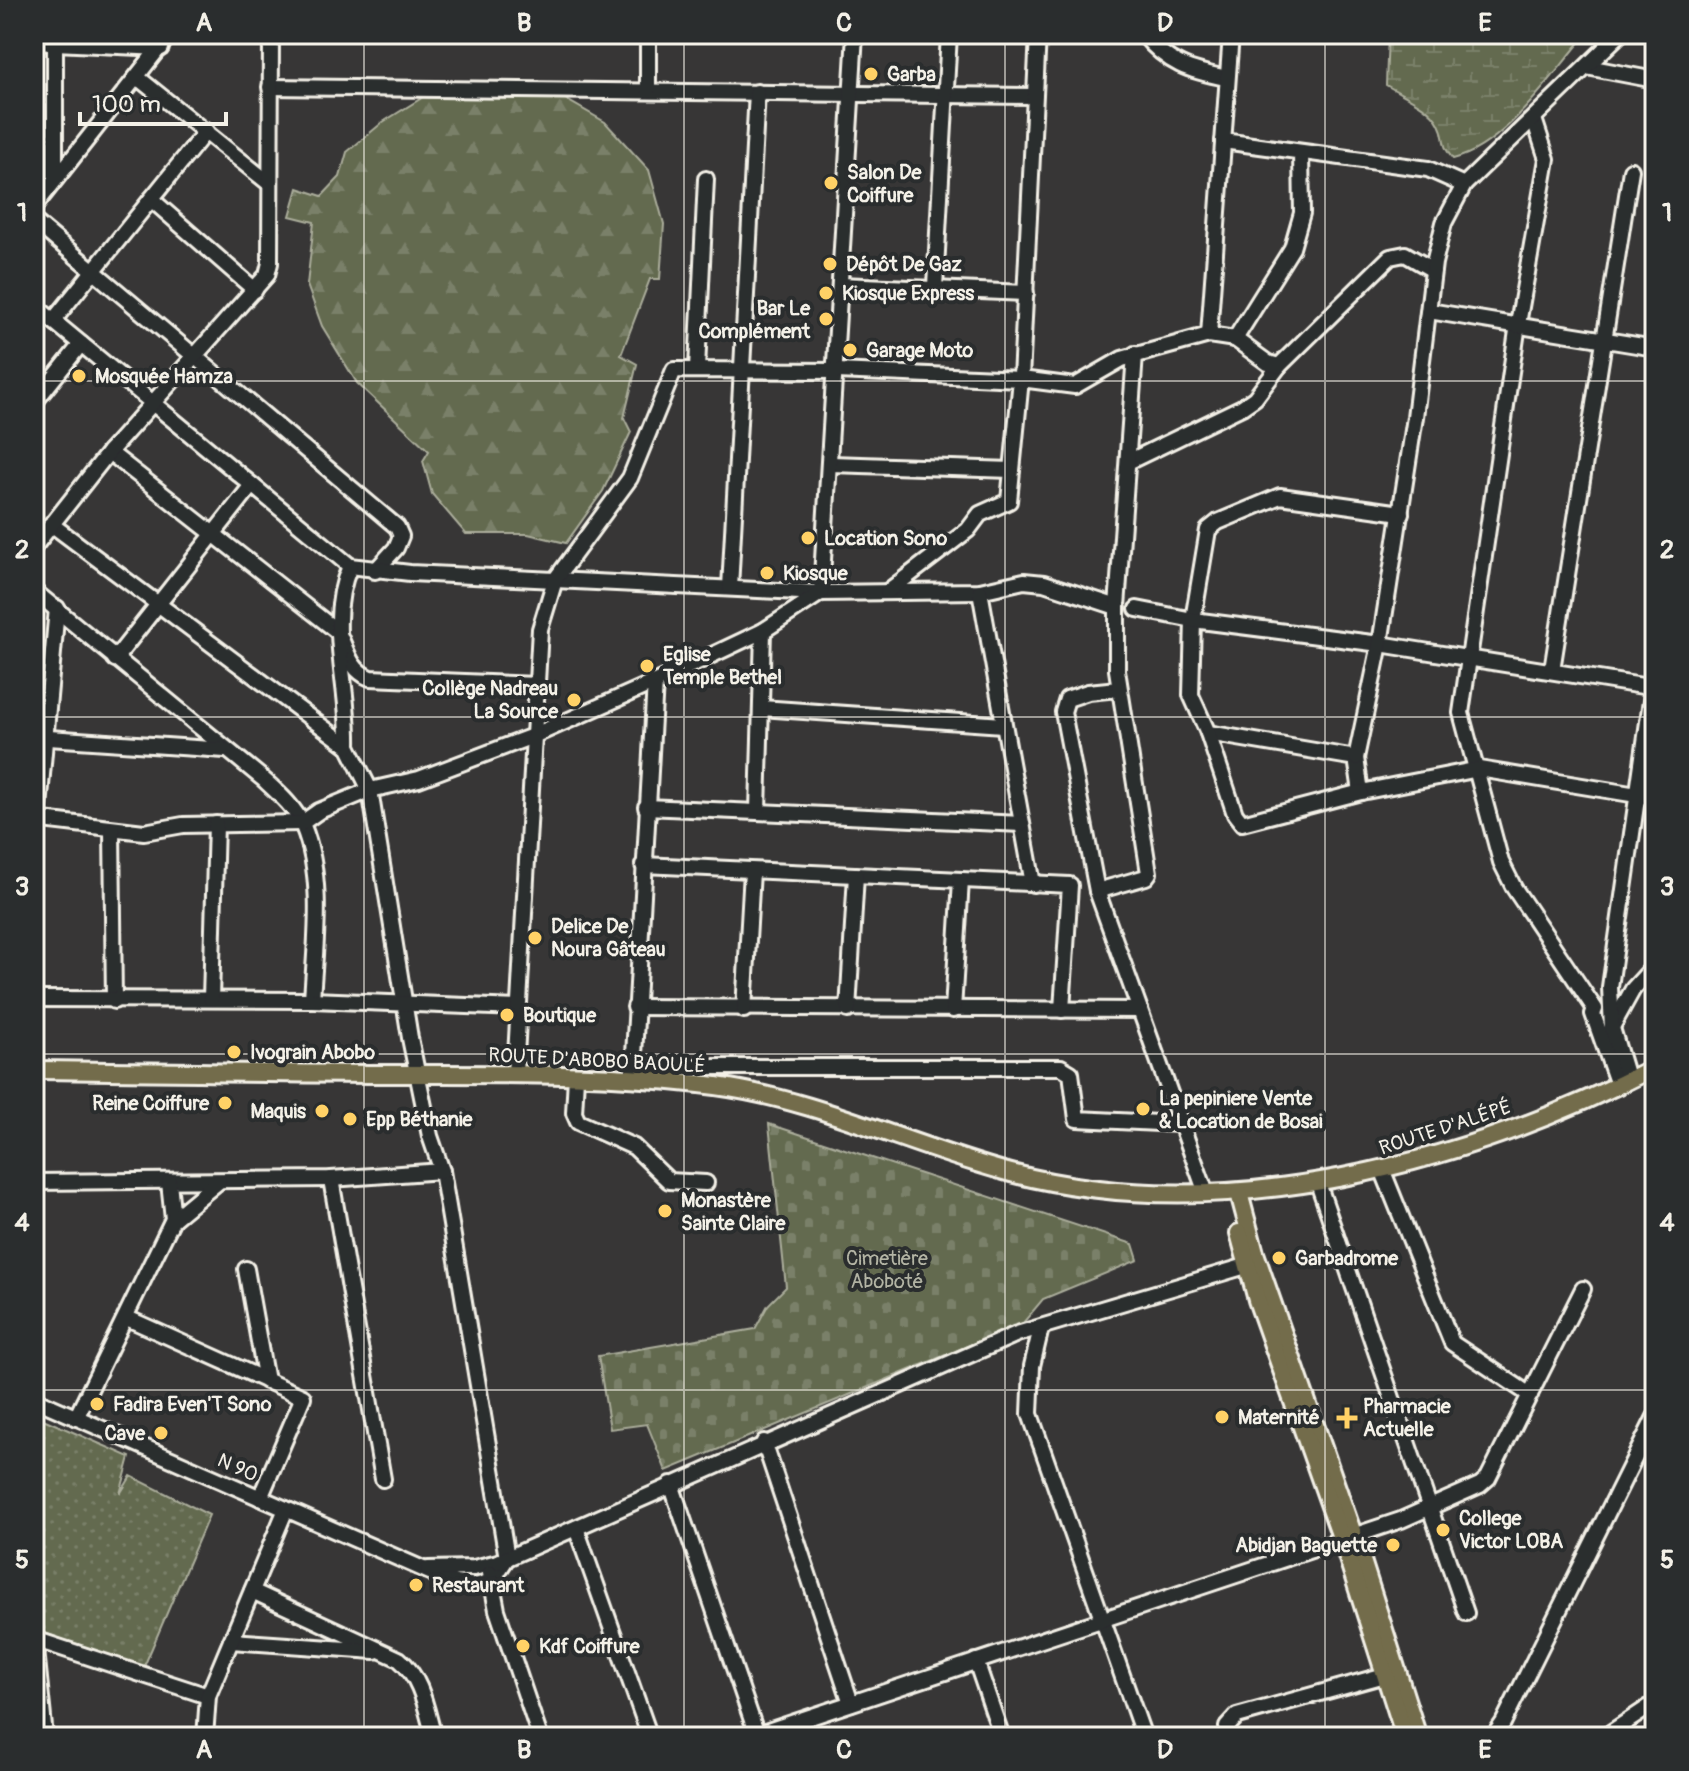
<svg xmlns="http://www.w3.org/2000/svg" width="1689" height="1771" viewBox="0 0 1689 1771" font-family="Pangolin,sans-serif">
	<defs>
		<pattern id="green-dots" width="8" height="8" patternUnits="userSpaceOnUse" patternTransform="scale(2)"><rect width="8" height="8" fill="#636a50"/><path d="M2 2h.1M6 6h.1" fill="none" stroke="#7a8069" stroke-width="1.8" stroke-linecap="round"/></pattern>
		<pattern id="forest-firs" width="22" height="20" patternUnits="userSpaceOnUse" patternTransform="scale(2)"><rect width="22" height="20" fill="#636a50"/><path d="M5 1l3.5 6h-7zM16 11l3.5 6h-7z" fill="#7a8069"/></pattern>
		<pattern id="wetland-marsh" width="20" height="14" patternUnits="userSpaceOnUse" patternTransform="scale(2)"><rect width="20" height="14" fill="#636a50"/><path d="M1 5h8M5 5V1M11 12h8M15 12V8" fill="none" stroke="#7a8069"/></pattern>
		<pattern id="cemetery-stones" width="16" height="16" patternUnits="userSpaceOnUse" patternTransform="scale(2)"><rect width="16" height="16" fill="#636a50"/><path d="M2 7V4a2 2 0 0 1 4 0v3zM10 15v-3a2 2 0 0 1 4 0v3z" fill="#7a8069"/></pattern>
	</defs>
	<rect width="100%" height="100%" fill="#373636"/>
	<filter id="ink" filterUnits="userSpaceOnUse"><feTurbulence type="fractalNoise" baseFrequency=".0125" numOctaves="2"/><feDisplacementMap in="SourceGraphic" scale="16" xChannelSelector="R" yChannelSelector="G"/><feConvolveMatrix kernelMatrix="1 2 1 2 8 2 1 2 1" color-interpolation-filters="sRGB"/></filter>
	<g filter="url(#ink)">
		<!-- green -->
		<polygon fill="url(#green-dots)" stroke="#acae9c" stroke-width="2" points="34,1415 130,1457 120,1494 131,1476 209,1515 143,1669 34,1629"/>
		<!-- forest -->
		<polygon fill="url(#forest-firs)" stroke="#acae9c" stroke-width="2" points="491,83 565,99 605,122 649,170 664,224 660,279 650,279 621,355 637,364 624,418 631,432 603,491 566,543 528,534 466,534 432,494 423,461 429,451 357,383 322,326 307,285 314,222 290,216 298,188 322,196 340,177 347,152 383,122 425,96"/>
		<!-- wetland -->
		<path fill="url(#wetland-marsh)" stroke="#acae9c" stroke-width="2" d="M 1388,34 L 1587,34 C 1552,74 1505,147 1453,159 C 1439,142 1447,139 1439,124 C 1430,106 1404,96 1386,85 Z"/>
		<!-- cemetery -->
		<polygon fill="url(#cemetery-stones)" stroke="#acae9c" stroke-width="2" points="769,1124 1133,1244 1138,1260 1043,1299 1023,1323 666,1471 647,1424 610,1429 598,1356 755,1329 768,1305 786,1287"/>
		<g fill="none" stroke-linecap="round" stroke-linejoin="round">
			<!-- minor casing -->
			<g stroke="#f4f1e8" stroke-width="20">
				<g id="minor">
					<path d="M 1143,34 C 1167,64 1190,71 1227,78"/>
					<polyline points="34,42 161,48"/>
					<polyline points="1587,67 1655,80"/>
					<polyline points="137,77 270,184"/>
					<polyline points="270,87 1034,96"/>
					<polyline points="648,91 648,34"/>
					<polyline points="1534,119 1547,159 1518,324 1461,713 1501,862 1514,888 1595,1009 1593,1014 1618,1085"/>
					<polyline points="1223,141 1428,169 1464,185"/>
					<polyline points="55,178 55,34"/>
					<polyline points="151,199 255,290"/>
					<polyline points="34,207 170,34"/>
					<polyline points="34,221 397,527 401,536 396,548 375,571"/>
					<polyline points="841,285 1026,293"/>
					<polyline points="935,287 949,34"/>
					<polyline points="34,305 350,566 410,573 821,593 980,591 1024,581 1044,583 1117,607"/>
					<polyline points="1429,311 1655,348"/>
					<polyline points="53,321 206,131"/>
					<polyline points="1209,335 1231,34"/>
					<polyline points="1235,339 1292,248 1302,213 1301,152"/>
					<polyline points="697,369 706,179"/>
					<polyline points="34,403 81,344"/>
					<path d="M 109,452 L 338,632 C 347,651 350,670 370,678 L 537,685"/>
					<polyline points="1130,461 1242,407 1255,398 1279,366"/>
					<polyline points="831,464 1012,470"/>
					<polyline points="1401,513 1280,496 1218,522 1208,530 1193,620 1191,695 1208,733 1356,758 1361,792 1479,769 1655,798"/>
					<polyline points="51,524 348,746 370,790 410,1038 430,1136 442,1171 507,1558 492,1581"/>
					<polyline points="34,547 109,452 267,275 270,263 271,34"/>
					<polyline points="730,588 757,92"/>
					<path d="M 34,591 L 262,778 C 277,792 295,807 303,826 C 325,879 315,944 312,1000"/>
					<polyline points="980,591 1033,884"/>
					<polyline points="887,592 968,530 980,514 1009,501 1021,379 1075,386 1122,359 1209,335 1235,339 1268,363 1279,366 1390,257 1405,254 1433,270"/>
					<polyline points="1137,609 1193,620 1380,644 1655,688"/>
					<polyline points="115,659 252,485"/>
					<polyline points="1552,670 1631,170"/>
					<polyline points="1118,689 1088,692 1067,699 1063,712 1097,891 1140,1010"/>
					<polyline points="761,708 1003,725"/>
					<polyline points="1208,733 1235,814 1242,823 1361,792"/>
					<polyline points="34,737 225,750"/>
					<path d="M 348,746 C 350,686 325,623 350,566"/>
					<polyline points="1356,758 1380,644 1415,417 1434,263 1444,223 1464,185 1620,34"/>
					<polyline points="646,807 1022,824"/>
					<polyline points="758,811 763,631"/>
					<polyline points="34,819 144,832 183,825 302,823 319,811 370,790 419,779 533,736 655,682 763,631 821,593 855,34"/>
					<polyline points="38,819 57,608"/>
					<polyline points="112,829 114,1001"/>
					<polyline points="643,865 1070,885 1062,1010"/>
					<polyline points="1097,891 1146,877 1149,873 1117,670 1117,607 1135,354"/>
					<polyline points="34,999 312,1000 519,1008"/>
					<polyline points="211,999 216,824"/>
					<polyline points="635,1007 1140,1010 1206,1193"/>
					<polyline points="744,1010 752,871"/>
					<polyline points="848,1010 856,875"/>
					<polyline points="953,1010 961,880"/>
					<polyline points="1612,1027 1633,989 1655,965"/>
					<polyline points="633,1067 1061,1067 1071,1073 1077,1119 1179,1124"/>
					<polyline points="633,1073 655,682"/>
					<polyline points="515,1074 540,629 555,580 630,478 674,370 837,371 1021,379 1038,34"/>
					<polyline points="576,1077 574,1113 578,1122 634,1147 669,1181 706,1183"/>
					<polyline points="1628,1081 1612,1028 1610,987 1655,673"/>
					<polyline points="1382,1169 1452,1343 1530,1395"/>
					<polyline points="331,1179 383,1479"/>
					<polyline points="34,1182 331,1179 442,1171"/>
					<polyline points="169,1182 173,1219"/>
					<polyline points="1318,1183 1466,1613"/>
					<polyline points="246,1269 266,1381"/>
					<polyline points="127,1318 303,1397 260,1498"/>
					<polyline points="1041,1328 1032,1366 1030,1414 1144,1737"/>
					<polyline points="34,1399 455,1583 476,1586 492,1581"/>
					<polyline points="76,1418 173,1219 219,1181"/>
					<polyline points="764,1442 851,1703"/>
					<polyline points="671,1484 757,1735"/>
					<polyline points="576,1528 650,1737"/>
					<polyline points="428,1569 474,1568 498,1562 1017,1334 1256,1263"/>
					<polyline points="490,1573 497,1610 540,1737"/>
					<path d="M 252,1591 L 399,1659 C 422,1678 426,1709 434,1737"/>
					<polyline points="34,1639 208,1696"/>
					<polyline points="35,1640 45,1737"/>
					<polyline points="231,1641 375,1651"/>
					<polyline points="976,1661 1002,1737"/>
					<polyline points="205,1737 208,1696 286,1509"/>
					<polyline points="750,1737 1401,1520 1480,1485 1488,1478 1583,1289"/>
					<polyline points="1230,1737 1227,1727 1237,1716 1385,1675"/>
					<polyline points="1493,1737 1503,1723 1655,1417"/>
					<polyline points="1604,1737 1655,1703"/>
				</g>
			</g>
			<!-- major casing -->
			<g stroke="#f4f1e8" stroke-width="22">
				<g id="major">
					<path d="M 34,1070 C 151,1071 267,1074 384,1074 C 494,1074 606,1072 716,1086 C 819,1100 912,1147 1011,1173 C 1224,1228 1464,1165 1655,1067"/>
					<polyline points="1239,1193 1255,1253 1359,1551 1418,1737"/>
					<polyline points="1239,1233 1257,1300 1342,1540 1405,1737"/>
				</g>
			</g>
			<!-- minor -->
			<use href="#minor" stroke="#2a2d2e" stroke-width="14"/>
			<!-- major -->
			<use href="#major" stroke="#736c4b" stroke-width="16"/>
		</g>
	</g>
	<!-- grid -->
	<path fill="none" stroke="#f4f1e8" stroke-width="2" stroke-opacity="0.55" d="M 364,34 L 364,1737M 684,34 L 684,1737M 1005,34 L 1005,1737M 1325,34 L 1325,1737M 34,381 L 1655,381M 34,717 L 1655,717M 34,1054 L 1655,1054M 34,1390 L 1655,1390"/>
	<!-- markers -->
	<g fill="#ffd166" stroke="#2a2d2e" stroke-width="3">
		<circle cx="871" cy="74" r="8"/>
		<circle cx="831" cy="183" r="8"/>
		<circle cx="830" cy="264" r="8"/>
		<circle cx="826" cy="293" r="8"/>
		<circle cx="826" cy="319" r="8"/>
		<circle cx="850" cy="350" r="8"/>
		<circle cx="79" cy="376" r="8"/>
		<circle cx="808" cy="538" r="8"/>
		<circle cx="767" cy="573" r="8"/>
		<circle cx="647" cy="666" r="8"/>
		<circle cx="574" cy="700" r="8"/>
		<circle cx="535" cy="938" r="8"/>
		<circle cx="507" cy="1015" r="8"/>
		<circle cx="234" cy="1052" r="8"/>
		<circle cx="225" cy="1103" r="8"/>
		<circle cx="1143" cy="1109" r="8"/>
		<circle cx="322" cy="1111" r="8"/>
		<circle cx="350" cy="1119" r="8"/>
		<circle cx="665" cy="1211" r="8"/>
		<circle cx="1279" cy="1258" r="8"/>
		<circle cx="97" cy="1404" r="8"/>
		<circle cx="1222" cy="1417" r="8"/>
		<path d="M1343 1406h8v8h8v8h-8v8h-8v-8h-8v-8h8z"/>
		<circle cx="161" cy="1433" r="8"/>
		<circle cx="1443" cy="1530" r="8"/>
		<circle cx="1393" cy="1545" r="8"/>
		<circle cx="416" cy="1585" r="8"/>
		<circle cx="523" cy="1646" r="8"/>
	</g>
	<g text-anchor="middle" stroke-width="8" stroke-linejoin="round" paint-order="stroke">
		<!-- poi labels -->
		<g font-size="20" font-weight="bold" fill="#f4f1e8" stroke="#2a2d2e" text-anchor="start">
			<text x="887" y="81">Garba</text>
			<text x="847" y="179">Salon De<tspan x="847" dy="23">Coiffure</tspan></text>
			<text x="846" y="271">Dépôt De Gaz</text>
			<text x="842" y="300">Kiosque Express</text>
			<text x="810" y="315" text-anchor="end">Bar Le<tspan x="810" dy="23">Complément</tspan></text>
			<text x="866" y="357">Garage Moto</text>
			<text x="95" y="383">Mosquée Hamza</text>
			<text x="824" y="545">Location Sono</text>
			<text x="783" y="580">Kiosque</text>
			<text x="663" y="661">Eglise<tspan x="663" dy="23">Temple Bethel</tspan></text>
			<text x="558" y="695" text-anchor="end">Collège Nadreau<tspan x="558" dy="23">La Source</tspan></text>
			<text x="551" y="933">Delice De<tspan x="551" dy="23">Noura Gâteau</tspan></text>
			<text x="523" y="1022">Boutique</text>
			<text x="250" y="1059">Ivograin Abobo</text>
			<text x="1159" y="1105">La pepiniere Vente<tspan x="1159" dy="23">&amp; Location de Bosai</tspan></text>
			<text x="209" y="1110" text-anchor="end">Reine Coiffure</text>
			<text x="306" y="1118" text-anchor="end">Maquis</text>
			<text x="366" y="1126">Epp Béthanie</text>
			<text x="681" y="1207">Monastère<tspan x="681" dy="23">Sainte Claire</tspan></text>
			<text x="1295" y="1265">Garbadrome</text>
			<text x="113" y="1411">Fadira Even'T Sono</text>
			<text x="1363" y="1413">Pharmacie<tspan x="1363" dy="23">Actuelle</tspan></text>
			<text x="1238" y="1424">Maternité</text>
			<text x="145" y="1440" text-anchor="end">Cave</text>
			<text x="1459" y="1525">College<tspan x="1459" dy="23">Victor LOBA</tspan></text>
			<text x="1377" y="1552" text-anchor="end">Abidjan Baguette</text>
			<text x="432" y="1592">Restaurant</text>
			<text x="539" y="1653">Kdf Coiffure</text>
		</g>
		<!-- street labels -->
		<g font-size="20" fill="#f4f1e8" stroke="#2a2d2e">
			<text transform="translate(597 1060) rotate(3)" y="7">ROUTE D'ABOBO BAOULÉ</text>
			<text transform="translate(1445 1127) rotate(-18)" y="7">ROUTE D'ALÉPÉ</text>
			<text transform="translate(238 1467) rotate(24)" y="7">N 90</text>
		</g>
		<!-- park labels -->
		<g font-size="20" fill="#b3b4a4" stroke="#2a2d2e">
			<text x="887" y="1265">Cimetière<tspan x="887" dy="23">Aboboté</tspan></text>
		</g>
	</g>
	<!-- margin -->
	<rect width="1689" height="1771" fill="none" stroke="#2a2d2e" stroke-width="88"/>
	<!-- scale -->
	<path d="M80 112v12h146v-12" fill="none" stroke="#f4f1e8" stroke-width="4"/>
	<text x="92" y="112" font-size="24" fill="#f4f1e8" stroke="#2a2d2e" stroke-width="6" paint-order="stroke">100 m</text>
	<rect x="44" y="44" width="1601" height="1683" fill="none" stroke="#f4f1e8" stroke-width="3"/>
	<g font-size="26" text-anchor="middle" font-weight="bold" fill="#f4f1e8">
		<text x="204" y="31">A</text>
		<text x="524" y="31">B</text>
		<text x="844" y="31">C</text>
		<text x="1165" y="31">D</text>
		<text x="1485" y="31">E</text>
		<text x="22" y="221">1</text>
		<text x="1667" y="221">1</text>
		<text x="22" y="558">2</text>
		<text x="1667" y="558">2</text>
		<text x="22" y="895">3</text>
		<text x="1667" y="895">3</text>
		<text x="22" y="1231">4</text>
		<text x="1667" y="1231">4</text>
		<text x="22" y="1568">5</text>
		<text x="1667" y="1568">5</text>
		<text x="204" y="1758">A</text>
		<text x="524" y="1758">B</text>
		<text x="844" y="1758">C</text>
		<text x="1165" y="1758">D</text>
		<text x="1485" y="1758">E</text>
	</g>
</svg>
